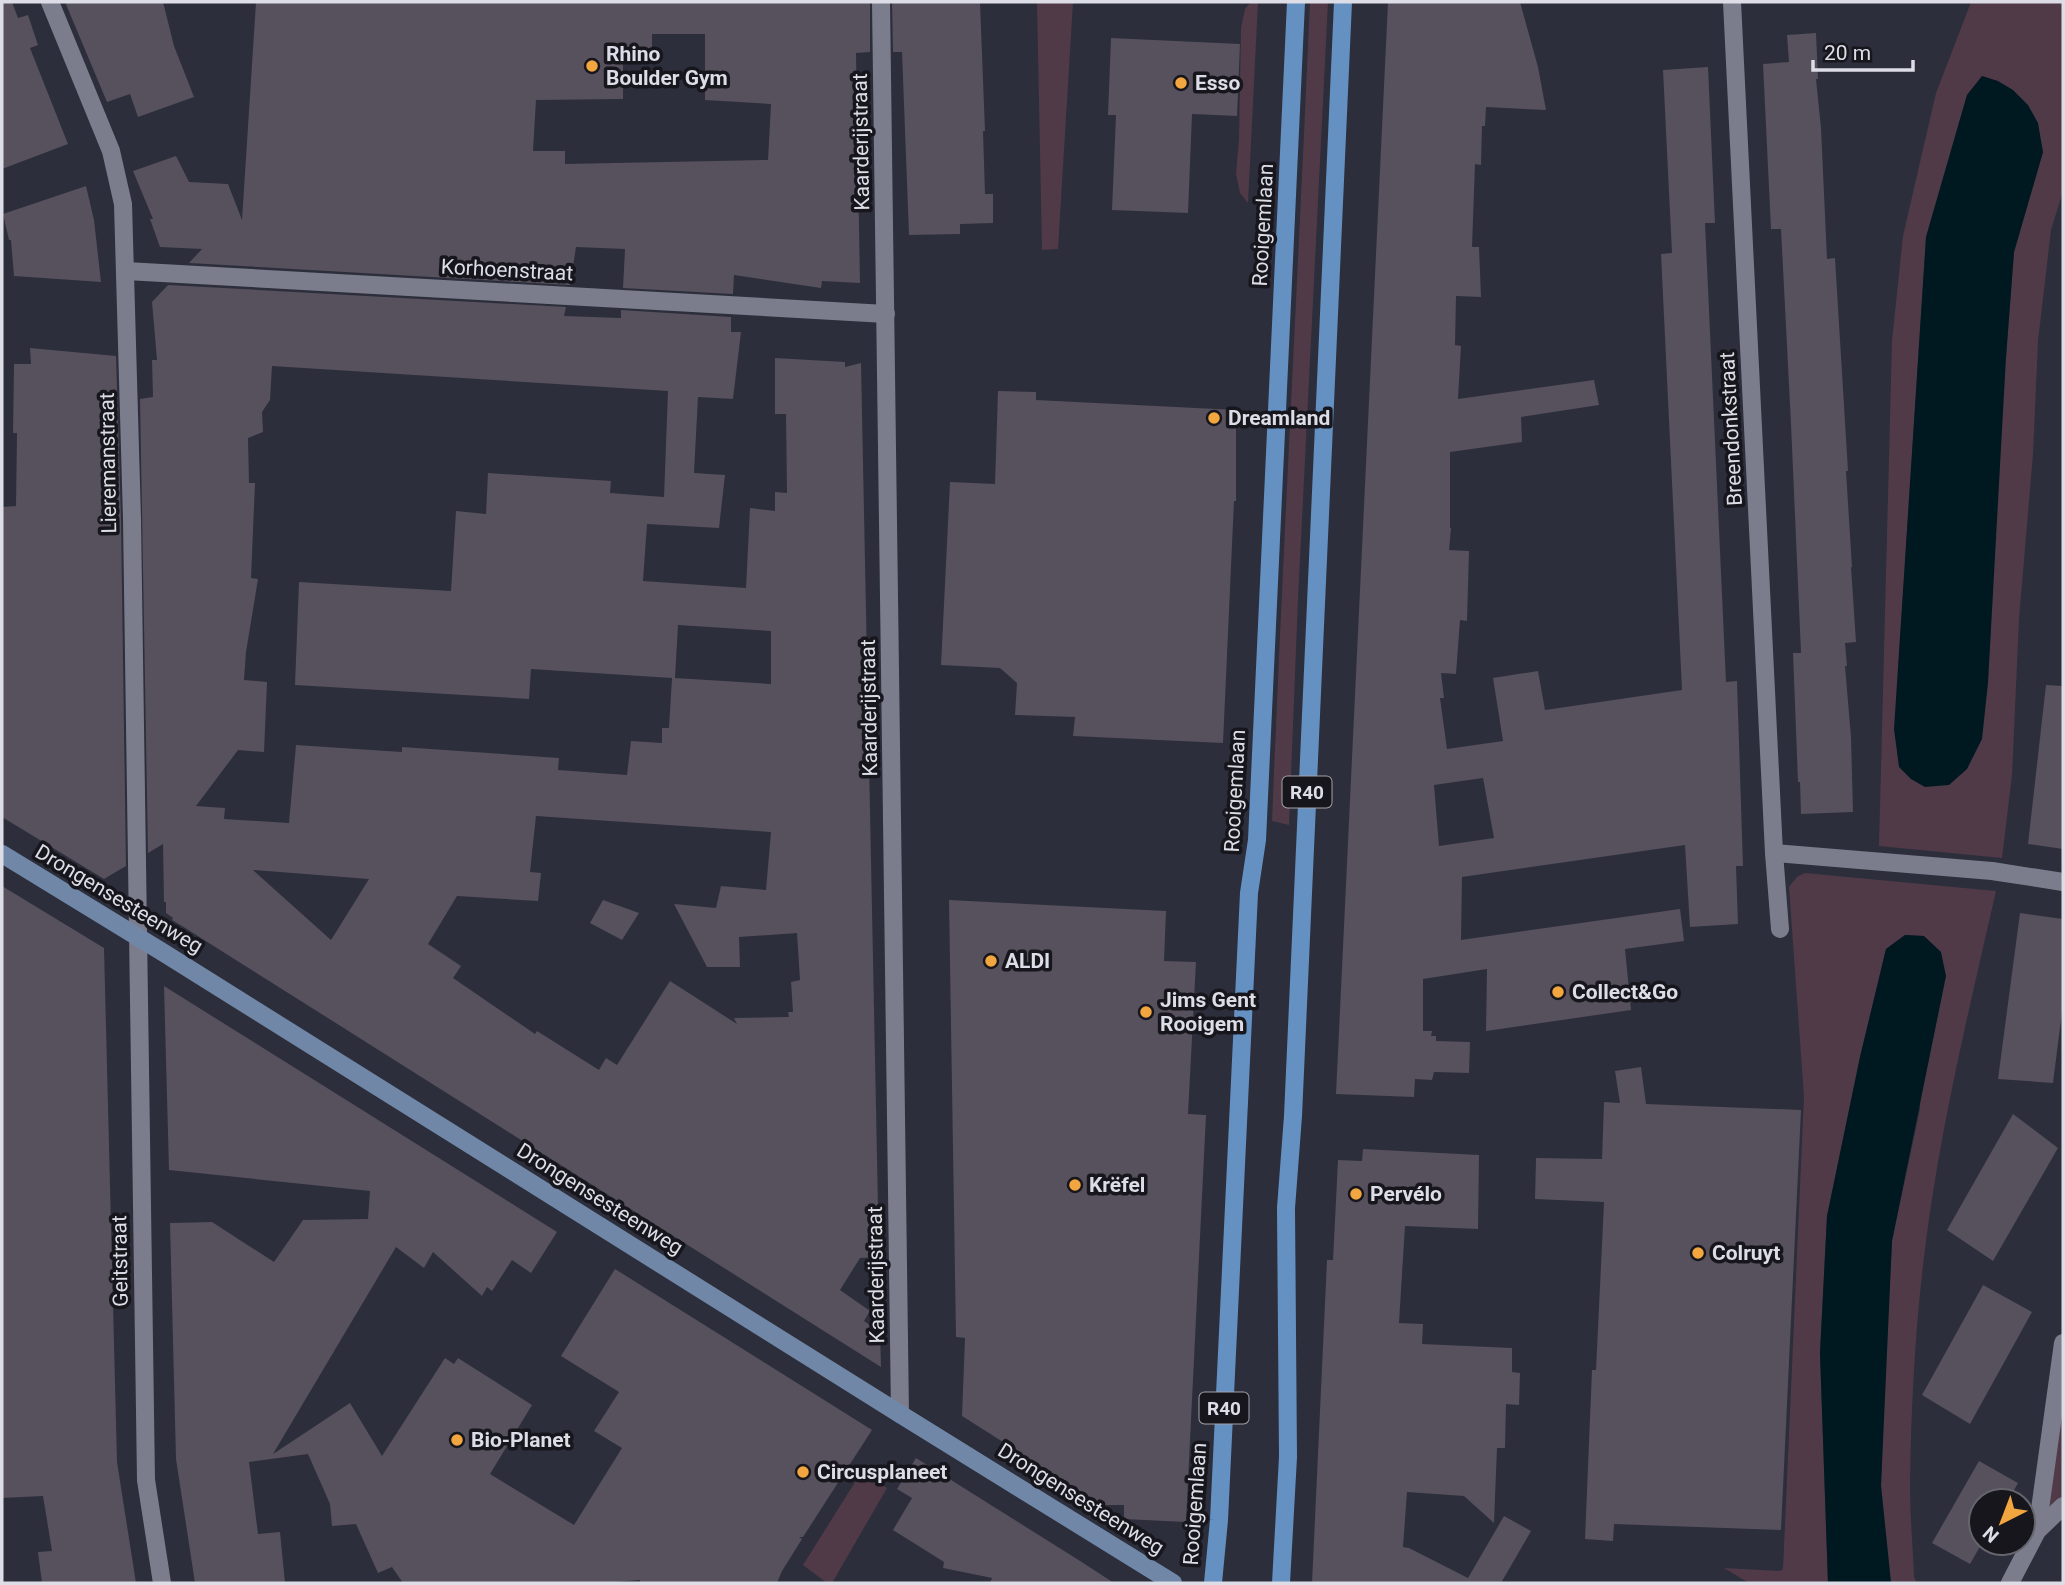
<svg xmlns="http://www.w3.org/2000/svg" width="2065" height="1585" viewBox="0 0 2065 1585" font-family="Roboto,sans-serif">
	<rect width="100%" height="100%" fill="#2c2e3b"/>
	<!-- green -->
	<g fill="#503a48" fill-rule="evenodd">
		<polygon points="1037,2 1073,2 1058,249 1042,250"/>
		<polygon points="1251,2 1258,2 1248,203 1240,193 1236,174 1239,139 1241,28 1245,9"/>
		<path d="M 1310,2 L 1328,2 L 1298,599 L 1289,825 L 1272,821 C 1283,548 1298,275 1310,2 Z"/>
		<path d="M 1971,2 L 2063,2 L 2063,191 L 2051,230 L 2038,341 L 2033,454 L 2019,619 L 2012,775 L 2002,858 L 1879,846 L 1892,341 L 1903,236 L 1936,93 ZM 1982,77 L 2043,152 L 2014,252 L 2006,357 L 1898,674 L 1926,237 L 1967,95 Z"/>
		<path d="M 1805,873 L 1996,891 C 1969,1010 1940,1128 1925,1249 C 1915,1328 1911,1408 1910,1487 C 1910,1517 1913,1547 1914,1577 L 1917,1583 L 1891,1583 L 1881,1486 L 1884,1388 L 1892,1241 L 1920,1109 L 1924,936 L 1905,935 L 1886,949 L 1860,1057 L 1827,1216 L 1820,1353 L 1828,1583 L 1749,1583 L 1724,1568 L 1780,1571 L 1783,1569 L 1804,1097 L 1789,887 L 1797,877 Z"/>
		<polygon points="2063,1343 2063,1506 2037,1531"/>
		<polygon points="862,1471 887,1488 832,1583 827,1583 803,1565"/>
	</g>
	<!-- water -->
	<g fill="#001820">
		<polygon points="1982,76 1998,81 2013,90 2028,105 2038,123 2043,152 2014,252 2006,357 1988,683 1982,739 1967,769 1949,785 1925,787 1911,779 1899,767 1894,729 1926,237 1967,95"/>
		<polygon points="1905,935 1924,936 1941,952 1946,976 1892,1241 1881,1486 1891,1583 1828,1583 1820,1353 1827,1216 1860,1057 1886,949"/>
	</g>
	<!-- building -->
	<g fill="#57505d" fill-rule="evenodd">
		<polygon points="2,2 12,2 18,18 28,15 38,45 30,48 68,144 2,169"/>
		<polygon points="65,2 163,2 174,46 194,97 138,117 130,94 107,102"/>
		<path d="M 256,2 L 870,2 L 870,52 L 856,53 L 860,283 L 822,281 L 821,288 L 734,275 L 733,294 L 623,288 L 625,249 L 576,247 L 570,285 L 189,263 L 202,249 L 160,247 L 150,219 L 153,219 L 133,171 L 176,156 L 189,182 L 228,184 L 242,220 ZM 652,34 L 705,34 L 705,100 L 771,104 L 768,160 L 565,164 L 565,151 L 533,151 L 536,100 L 623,99 L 623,64 L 652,63 Z"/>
		<polygon points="892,2 980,2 985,131 983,131 985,194 993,194 993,223 960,224 960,234 909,235 902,52 893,52"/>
		<path d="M 1388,2 L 1520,2 L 1538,67 L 1546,110 L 1486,107 L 1485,126 L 1482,126 L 1481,165 L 1475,164 L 1472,247 L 1479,247 L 1481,297 L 1456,296 L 1455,345 L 1461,346 L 1458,399 L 1594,380 L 1599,405 L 1521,417 L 1522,442 L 1450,452 L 1450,528 L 1451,528 L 1449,550 L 1469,551 L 1467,621 L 1460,620 L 1456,674 L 1441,673 L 1444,698 L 1440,698 L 1447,749 L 1503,741 L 1493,678 L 1538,671 L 1545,710 L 1682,690 L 1661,254 L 1672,253 L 1663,70 L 1708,67 L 1715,223 L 1705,223 L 1709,310 L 1726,682 L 1737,681 L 1743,866 L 1736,866 L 1738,924 L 1690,927 L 1685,845 L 1462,877 L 1461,940 L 1680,909 L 1684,941 L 1625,949 L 1631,1010 L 1486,1031 L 1487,969 L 1423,979 L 1423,1031 L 1432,1031 L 1431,1036 L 1436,1036 L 1436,1041 L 1470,1042 L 1469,1073 L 1434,1072 L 1432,1080 L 1415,1079 L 1414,1097 L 1336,1094 ZM 1483,778 L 1494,838 L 1439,846 L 1434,785 Z"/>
		<polygon points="1816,33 1818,79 1816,79 1821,128 1827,259 1835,258 1848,471 1846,471 1852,567 1851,567 1856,642 1845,643 1847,666 1845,666 1851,737 1853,812 1801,814 1800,782 1798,782 1793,653 1801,653 1791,424 1781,229 1771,229 1763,64 1789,62 1787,35"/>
		<polygon points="1111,38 1240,44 1237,116 1192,114 1188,213 1112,210 1116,115 1108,115"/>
		<polygon points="86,186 94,220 101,282 14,276 11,240 9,240 3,214"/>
		<path d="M 168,285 L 566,307 L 564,316 L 621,318 L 621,310 L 731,317 L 731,332 L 741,332 L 733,399 L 698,397 L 694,473 L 725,475 L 719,528 L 647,524 L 643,581 L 746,588 L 750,508 L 775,511 L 775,492 L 787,493 L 786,414 L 775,414 L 775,358 L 845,362 L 845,367 L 861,363 L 879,1257 L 860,1258 L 840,1290 L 870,1311 L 864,1321 L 880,1332 L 881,1367 L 182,926 L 172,920 L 173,918 L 166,913 L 166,902 L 164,902 L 163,844 L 148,853 L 140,399 L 153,397 L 152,360 L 157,360 L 152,302 ZM 272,366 L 668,391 L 664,497 L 610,493 L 611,481 L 488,473 L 486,514 L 456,511 L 451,591 L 299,582 L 295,685 L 529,699 L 531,669 L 672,678 L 669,728 L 662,728 L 662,743 L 631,741 L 627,775 L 558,770 L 559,758 L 402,747 L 402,752 L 296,745 L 289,823 L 224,819 L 225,808 L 196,806 L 238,750 L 264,752 L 267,682 L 244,680 L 246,652 L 258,579 L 251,578 L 255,483 L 249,483 L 248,438 L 263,432 L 262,412 L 270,400 ZM 678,625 L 771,631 L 771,684 L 675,678 ZM 536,816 L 771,832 L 766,890 L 721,886 L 716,908 L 674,904 L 707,967 L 740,967 L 739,937 L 797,933 L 800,980 L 791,982 L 793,1012 L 788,1012 L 789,1017 L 734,1018 L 737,1024 L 670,981 L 617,1065 L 606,1058 L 599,1070 L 537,1031 L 535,1034 L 453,978 L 461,966 L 428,944 L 457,896 L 538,901 L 541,873 L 530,872 ZM 253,870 L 369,879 L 331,940 Z"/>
		<polygon points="30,348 116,356 121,519 126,866 104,879 2,817 2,507 16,506 17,433 13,433 14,364 31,364"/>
		<polygon points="998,391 1036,392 1036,400 1236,410 1236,501 1234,501 1223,743 1073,736 1075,717 1015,715 1017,683 1000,668 941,665 950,482 995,484"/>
		<polygon points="2046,685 2063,686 2063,849 2028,844"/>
		<polygon points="2,886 104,948 117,1462 136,1583 42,1583 38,1552 52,1551 43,1496 2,1498"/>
		<polygon points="603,900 639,913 622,940 590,923"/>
		<polygon points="949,900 1166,911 1164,961 1196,962 1188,1114 1206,1115 1186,1522 1124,1519 1124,1505 1102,1505 962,1416 965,1338 956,1337"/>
		<polygon points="2020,913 2063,919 2063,1004 2053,1083 1998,1079"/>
		<polygon points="164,986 557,1232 531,1273 512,1260 492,1291 487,1287 482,1296 433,1252 424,1268 396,1247 273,1454 350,1403 382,1456 445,1358 454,1364 458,1358 532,1405 490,1474 574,1525 622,1448 594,1431 619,1392 561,1356 615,1269 872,1430 803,1537 799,1537 802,1539 782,1571 777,1583 640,1583 640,1580 601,1583 403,1583 392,1567 378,1573 356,1524 332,1526 330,1504 308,1454 249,1462 258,1534 280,1532 285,1583 195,1583 176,1459 170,1223 212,1222 274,1262 303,1220 368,1219 370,1191 169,1170"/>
		<polygon points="1641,1067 1646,1104 1801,1110 1781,1530 1614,1524 1613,1541 1585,1539 1592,1370 1596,1370 1604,1202 1535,1199 1536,1158 1602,1159 1604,1102 1620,1103 1615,1071"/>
		<polygon points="2013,1114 2058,1148 1993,1261 1947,1230"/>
		<polygon points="1363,1149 1479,1155 1478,1229 1405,1226 1399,1323 1423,1324 1422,1344 1512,1348 1512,1372 1520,1373 1519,1405 1506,1404 1505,1448 1497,1448 1494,1523 1464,1496 1407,1492 1403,1547 1409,1548 1468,1578 1504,1516 1531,1531 1501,1583 1312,1583 1327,1260 1333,1260 1338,1160 1362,1161"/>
		<polygon points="1983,1285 2032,1312 1970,1424 1922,1395"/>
		<polygon points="916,1458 1077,1559 1114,1583 990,1583 992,1578 943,1568 944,1562 893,1530 912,1498 897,1489"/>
		<polygon points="1979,1461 2018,1483 2008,1501 1981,1501 1982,1543 1970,1564 1932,1543"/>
	</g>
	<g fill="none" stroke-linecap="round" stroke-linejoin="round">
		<!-- street -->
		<g stroke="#7b7d8d" stroke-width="18">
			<polyline points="50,2 111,151 123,204 132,519 146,1480 162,1583"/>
			<polyline points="881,2 900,1414"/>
			<polyline points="1732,2 1774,853 1992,871 2063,882"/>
			<polyline points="126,271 886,314"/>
			<polyline points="1774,853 1780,929"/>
			<polyline points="2037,1531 2063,1343"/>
			<polyline points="2010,1583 2037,1531 2063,1506"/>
		</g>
		<!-- secondary -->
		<polyline stroke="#7087a8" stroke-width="18" points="2,854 164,953 900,1414 1173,1583"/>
		<!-- primary -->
		<g stroke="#6491c2" stroke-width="18">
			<polyline points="1213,1583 1219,1520 1249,893 1257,840 1296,2"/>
			<polyline points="1281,1583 1288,1457 1286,1208 1293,1116 1343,2"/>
		</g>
	</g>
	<!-- markers -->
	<g fill="#f1a63f" stroke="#16161c" stroke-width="2.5">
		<circle cx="592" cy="66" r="7"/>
		<circle cx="1181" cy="83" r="7"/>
		<circle cx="1214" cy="418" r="7"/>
		<circle cx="991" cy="961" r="7"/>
		<circle cx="1558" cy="992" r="7"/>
		<circle cx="1146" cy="1012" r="7"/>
		<circle cx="1075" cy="1185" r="7"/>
		<circle cx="1356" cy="1194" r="7"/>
		<circle cx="1698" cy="1253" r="7"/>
		<circle cx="457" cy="1440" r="7"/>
		<circle cx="803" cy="1472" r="7"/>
	</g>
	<g text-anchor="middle" stroke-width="7" stroke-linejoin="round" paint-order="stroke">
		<!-- shield labels -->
		<g fill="#16161c" stroke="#a1a1a9" stroke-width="2">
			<rect x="1282.5" y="776.5" width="49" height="31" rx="5"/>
			<rect x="1199.5" y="1392.5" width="49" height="31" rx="5"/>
		</g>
		<g font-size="19" font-weight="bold" fill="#dcdde6">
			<text x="1307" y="799">R40</text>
			<text x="1224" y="1415">R40</text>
		</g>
		<!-- poi labels -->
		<g font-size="21" font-weight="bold" fill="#dcdde6" stroke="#16161c" text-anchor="start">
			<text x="606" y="61">Rhino<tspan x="606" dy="24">Boulder Gym</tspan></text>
			<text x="1195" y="90">Esso</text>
			<text x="1228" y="425">Dreamland</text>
			<text x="1005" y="968">ALDI</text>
			<text x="1572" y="999">Collect&amp;Go</text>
			<text x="1160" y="1007">Jims Gent<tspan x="1160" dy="24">Rooigem</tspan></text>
			<text x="1089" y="1192">Krëfel</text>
			<text x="1370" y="1201">Pervélo</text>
			<text x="1712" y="1260">Colruyt</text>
			<text x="471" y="1447">Bio-Planet</text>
			<text x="817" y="1479">Circusplaneet</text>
		</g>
		<!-- street labels -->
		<g font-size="21" fill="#dcdde6" stroke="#16161c">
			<text transform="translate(861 142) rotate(-91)" y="7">Kaarderijstraat</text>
			<text transform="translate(1263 225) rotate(-87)" y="7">Rooigemlaan</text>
			<text transform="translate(507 270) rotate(3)" y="7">Korhoenstraat</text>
			<text transform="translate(1731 429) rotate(-93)" y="7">Breendonkstraat</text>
			<text transform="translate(108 463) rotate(-91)" y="7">Lieremanstraat</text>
			<text transform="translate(869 708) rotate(-91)" y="7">Kaarderijstraat</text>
			<text transform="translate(1235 791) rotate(-87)" y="7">Rooigemlaan</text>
			<text transform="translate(119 899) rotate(31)" y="7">Drongensesteenweg</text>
			<text transform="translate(600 1199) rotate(32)" y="7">Drongensesteenweg</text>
			<text transform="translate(120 1261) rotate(-91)" y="7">Geitstraat</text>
			<text transform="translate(876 1275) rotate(-91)" y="7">Kaarderijstraat</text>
			<text transform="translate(1081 1499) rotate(32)" y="7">Drongensesteenweg</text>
			<text transform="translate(1195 1504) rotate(-86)" y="7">Rooigemlaan</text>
		</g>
	</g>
	<!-- border -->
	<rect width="2065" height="1585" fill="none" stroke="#dcdde6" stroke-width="7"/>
	<!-- north arrow -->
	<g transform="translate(2002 1522) rotate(222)"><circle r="33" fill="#16161c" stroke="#65666d" stroke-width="2"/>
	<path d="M0-5L12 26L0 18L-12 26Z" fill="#f1a63f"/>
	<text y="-10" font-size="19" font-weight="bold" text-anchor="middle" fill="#dcdde6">N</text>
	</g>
	<!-- scale -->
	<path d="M1813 60v10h100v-10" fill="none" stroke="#dcdde6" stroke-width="3.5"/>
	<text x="1824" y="60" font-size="21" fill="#dcdde6" stroke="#16161c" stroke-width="5" paint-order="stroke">20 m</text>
</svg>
